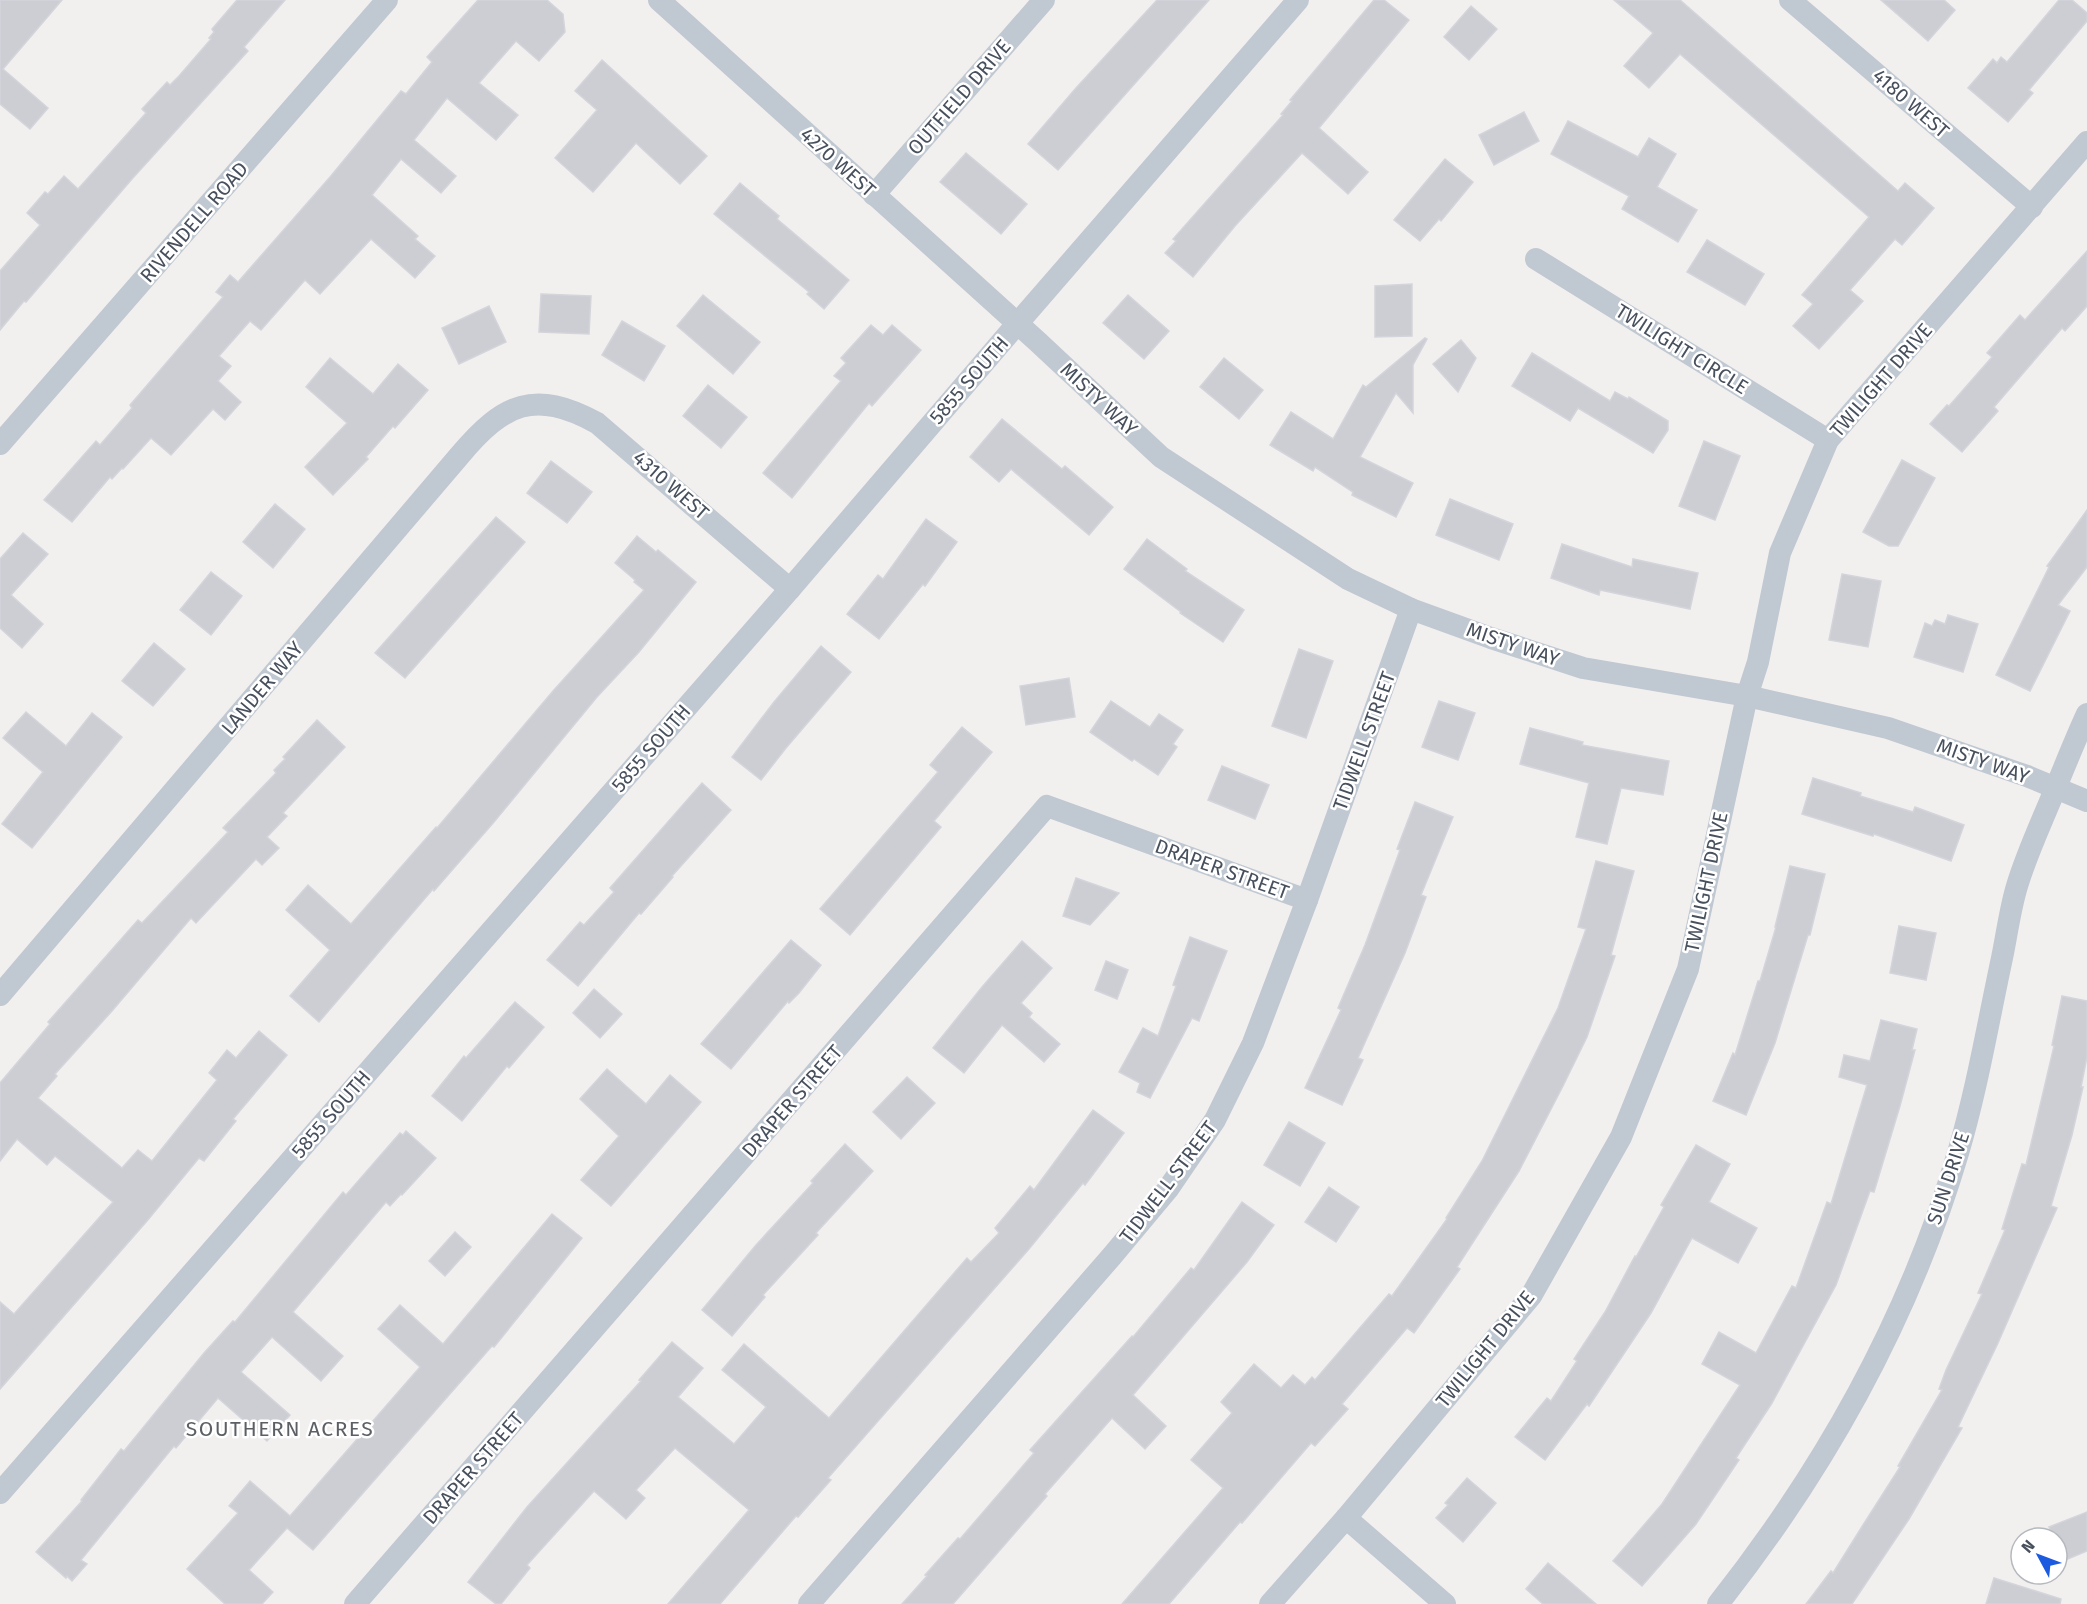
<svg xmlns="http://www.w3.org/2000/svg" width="2087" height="1604" viewBox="0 0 2087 1604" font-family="'Fira Sans',sans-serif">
	<rect width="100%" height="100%" fill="#f2efef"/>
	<!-- building -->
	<g fill="#ccced4" stroke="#d3d5db" stroke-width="1.5">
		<polygon points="0,0 62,0 3,69 48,108 30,129 0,104"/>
		<polygon points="237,0 285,0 244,47 248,51 132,179 26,302 24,301 0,330 0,271 40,225 27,213 45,192 48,194 64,176 78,189 146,113 142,109 167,82 170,85 179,76 211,39 209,38 214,32 212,29"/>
		<polygon points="478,0 547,0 563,14 565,32 539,61 516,41 479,83 518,115 496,140 447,98 414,140 456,176 441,193 401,159 372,195 418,236 415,239 435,256 415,278 371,239 320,294 305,280 261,330 250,321 219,356 231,366 218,381 241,402 225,420 213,409 171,455 151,438 123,469 122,468 112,479 110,477 72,522 44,500 96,441 100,445 132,408 130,405 223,297 216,292 230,275 238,282 330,177 401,91 406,94 432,62 427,57"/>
		<polygon points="1157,0 1209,0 1058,170 1028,144 1076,88"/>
		<polygon points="1374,0 1384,0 1409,20 1319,128 1368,172 1348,194 1302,153 1235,226 1193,277 1165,253 1176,241 1173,239 1283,115 1281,114 1292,101 1290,100"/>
		<polygon points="1614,0 1680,0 1898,191 1905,183 1934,208 1902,245 1895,239 1850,290 1863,301 1819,349 1793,326 1813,304 1802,295 1869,217 1680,54 1649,88 1624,66 1653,33"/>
		<polygon points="1881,0 1944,0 1955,10 1928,41"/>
		<polygon points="2059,0 2072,0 2087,13 2087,21 2029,90 2033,93 2008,122 1968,88 1993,59 1997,63 2001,57 2007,62"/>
		<polygon points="1471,6 1497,29 1469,60 1444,37"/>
		<polygon points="602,60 707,156 680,184 636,143 593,192 555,158 597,110 575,91"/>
		<polygon points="1524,112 1539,141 1494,165 1479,135"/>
		<polygon points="1568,121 1638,157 1649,138 1676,154 1657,187 1697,210 1678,242 1622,209 1629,196 1551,154"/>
		<polygon points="966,153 1027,204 1001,234 940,182"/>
		<polygon points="1445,159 1473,182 1441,221 1439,219 1420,241 1394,220"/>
		<polygon points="740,183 779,216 777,219 849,280 824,309 807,294 809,292 714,214"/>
		<polygon points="1707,240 1764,274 1745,305 1687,272"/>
		<polygon points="2087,251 2087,306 2065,331 2062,328 1994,407 1998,411 1962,452 1930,424 1947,405 1949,406 1992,357 1987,353 2020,315 2025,320"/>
		<polygon points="1412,284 1412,336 1375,337 1375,286"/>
		<polygon points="541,294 591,296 589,334 539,332"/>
		<polygon points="703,295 760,342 733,374 677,326"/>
		<polygon points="1128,295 1169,331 1144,359 1103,323"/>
		<polygon points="489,306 506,342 459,364 442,328"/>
		<polygon points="622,321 665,346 644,381 602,355"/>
		<polygon points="871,325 883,335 892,325 921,350 872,406 869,403 792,498 763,473 841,381 834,376 846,363 841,358"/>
		<polygon points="1425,338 1427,339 1413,365 1413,413 1396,393 1360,457 1413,483 1396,517 1352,495 1353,492 1315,467 1313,471 1270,445 1291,412 1333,439 1363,385 1366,387"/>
		<polygon points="1461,340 1476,358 1458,392 1433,364"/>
		<polygon points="1532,353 1610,401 1615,392 1628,399 1629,397 1668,421 1668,430 1653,453 1578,408 1570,421 1512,386"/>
		<polygon points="330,358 373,394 398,364 428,390 395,428 393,426 366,457 368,459 333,495 305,467 347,423 306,387"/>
		<polygon points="1224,358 1263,390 1239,419 1200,387"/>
		<polygon points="708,385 747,417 721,448 683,416"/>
		<polygon points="1002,419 1062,469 1065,466 1113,507 1089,535 1011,469 999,482 970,457"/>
		<polygon points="1704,441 1740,456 1715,520 1679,506"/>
		<polygon points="1902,460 1935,478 1898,546 1889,546 1863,532"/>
		<polygon points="551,461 592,492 567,523 527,493"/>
		<polygon points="1450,499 1513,524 1499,560 1436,535"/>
		<polygon points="275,504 305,529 273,568 243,542"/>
		<polygon points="2087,510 2087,567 2058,605 2070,611 2030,691 1996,675 2049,567 2047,566"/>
		<polygon points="496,517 525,542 405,678 375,653"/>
		<polygon points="926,519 957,542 925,586 923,584 879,639 847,614 878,575 883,579"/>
		<polygon points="23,533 48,554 11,595 43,624 22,648 0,628 0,559"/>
		<polygon points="637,536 656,552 658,550 696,582 639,652 597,697 494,822 434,891 433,889 319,1022 290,996 330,950 286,910 308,885 351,924 436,827 437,828 553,691 644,590 634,582 635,580 615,563"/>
		<polygon points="1147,539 1187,569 1185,571 1244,610 1223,642 1180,613 1181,612 1124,569"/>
		<polygon points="1562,544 1632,567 1633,559 1698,573 1690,609 1600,590 1599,595 1551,578"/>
		<polygon points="211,572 242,596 211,635 180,610"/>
		<polygon points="1842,574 1881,581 1868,647 1829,640"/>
		<polygon points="1948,615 1978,624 1963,672 1914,657 1925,623 1932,626 1935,620 1945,624"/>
		<polygon points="154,643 185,669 153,706 122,681"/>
		<polygon points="821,646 851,672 786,748 761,780 732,757 774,702"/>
		<polygon points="1299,649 1333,661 1306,738 1272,726"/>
		<polygon points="1069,678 1075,717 1026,725 1020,686"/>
		<polygon points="1111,701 1150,727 1159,714 1183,730 1173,744 1177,747 1158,775 1134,759 1132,761 1090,732"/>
		<polygon points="1439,701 1475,713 1458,760 1422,747"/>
		<polygon points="26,712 66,746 92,713 122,737 32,848 2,824 43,772 3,738"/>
		<polygon points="317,720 345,747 283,813 287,816 267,837 279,848 262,865 256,859 196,923 191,918 112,1011 55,1074 57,1076 38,1098 122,1168 138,1150 152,1161 217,1080 209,1073 227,1050 236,1058 259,1031 287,1055 233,1119 236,1121 204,1161 199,1158 147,1221 0,1389 0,1302 14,1314 113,1202 55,1156 47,1165 17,1139 0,1161 0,1083 50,1024 48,1022 138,920 142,923 228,832 223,828 276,773 274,770 285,759 283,757"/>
		<polygon points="962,727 992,752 934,821 941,827 850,935 820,909 938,772 930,765"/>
		<polygon points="1530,728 1583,742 1582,745 1669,761 1663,795 1621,788 1607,844 1576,837 1589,783 1520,764"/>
		<polygon points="1222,766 1269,785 1255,819 1208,800"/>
		<polygon points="1813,778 1861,793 1860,796 1913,812 1915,807 1964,825 1951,861 1874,834 1873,836 1802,814"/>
		<polygon points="702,783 731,810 672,876 673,877 641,914 639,913 578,986 547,960 580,922 584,925 614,892 610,888"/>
		<polygon points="1415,802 1453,817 1421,895 1426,897 1405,953 1358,1058 1363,1060 1342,1105 1305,1088 1341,1010 1338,1008 1365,945 1400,850 1397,849"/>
		<polygon points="1596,861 1634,871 1611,955 1615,956 1587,1037 1563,1086 1519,1171 1457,1267 1460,1269 1414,1333 1407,1328 1342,1404 1348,1409 1315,1446 1311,1443 1242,1523 1240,1522 1169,1604 1122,1604 1223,1488 1191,1460 1232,1413 1221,1402 1254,1364 1281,1388 1293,1375 1305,1385 1312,1377 1315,1380 1389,1294 1392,1296 1447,1219 1446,1218 1482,1161 1558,1008 1586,929 1578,927"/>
		<polygon points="1790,866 1825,874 1810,935 1808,935 1775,1043 1746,1115 1713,1101 1733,1053 1735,1055 1758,981 1760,981 1776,927 1775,927"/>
		<polygon points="1076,878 1119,893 1090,925 1063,916"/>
		<polygon points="1899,926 1936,933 1926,980 1890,973"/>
		<polygon points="1190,937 1227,951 1199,1021 1192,1018 1150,1098 1137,1092 1140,1083 1119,1072 1143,1028 1158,1036 1176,986 1173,985"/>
		<polygon points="791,940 821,965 799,993 789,1003 788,1001 731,1069 701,1044"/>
		<polygon points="1022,941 1052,968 1021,1003 1032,1013 1029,1017 1060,1044 1044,1062 1002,1025 964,1073 933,1048 982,987"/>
		<polygon points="1106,961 1128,970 1117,999 1095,990"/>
		<polygon points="594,989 622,1014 600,1038 573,1013"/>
		<polygon points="2062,996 2087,1001 2087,1057 2081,1087 2083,1087 2072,1135 2051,1206 2057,1208 1998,1343 1958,1427 1962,1428 1909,1519 1852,1604 1806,1604 1831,1571 1833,1573 1863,1525 1900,1467 1898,1466 1942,1390 1939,1389 1946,1370 1982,1294 1978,1293 2005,1230 2002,1229 2022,1164 2026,1165 2054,1046 2052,1045"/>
		<polygon points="515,1002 544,1027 509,1068 507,1066 462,1121 432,1096 464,1056 466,1058"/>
		<polygon points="1881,1020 1917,1029 1912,1050 1915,1050 1900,1106 1874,1192 1870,1191 1836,1285 1772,1403 1736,1458 1739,1460 1696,1524 1642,1586 1613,1561 1662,1504 1740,1385 1702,1364 1719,1332 1756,1353 1792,1286 1796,1288 1827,1202 1831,1204 1867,1085 1839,1077 1844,1055 1870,1061"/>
		<polygon points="607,1069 646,1104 670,1075 701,1102 611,1206 581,1180 619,1136 580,1099"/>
		<polygon points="907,1077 935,1103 901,1139 873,1112"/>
		<polygon points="1093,1110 1124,1133 1085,1185 1083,1183 1029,1249 828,1478 831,1480 798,1517 796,1516 720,1604 668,1604 749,1510 675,1448 636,1490 645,1498 626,1519 594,1491 527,1565 530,1568 501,1604 496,1604 468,1582 527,1507 641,1381 639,1380 672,1342 703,1368 678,1397 734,1444 766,1407 722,1370 744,1344 829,1418 967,1258 971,1262 999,1233 995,1228 1030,1186 1034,1190"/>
		<polygon points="1289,1122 1325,1143 1300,1186 1264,1165"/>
		<polygon points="406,1131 436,1158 402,1195 401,1194 390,1206 386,1202 293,1312 343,1356 321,1381 272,1337 241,1372 290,1415 267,1441 218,1398 176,1448 174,1446 81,1560 87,1564 72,1581 67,1576 66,1578 36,1552 82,1501 81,1500 121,1449 124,1451 204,1353 233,1321 235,1322 343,1192 346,1195 400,1133 403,1135"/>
		<polygon points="845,1144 873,1171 816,1233 818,1235 763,1295 765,1297 732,1336 702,1310 756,1245 813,1183 811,1181"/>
		<polygon points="1696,1145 1730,1164 1709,1202 1757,1228 1738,1263 1692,1238 1651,1313 1589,1406 1587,1404 1545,1460 1515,1437 1547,1398 1551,1401 1577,1361 1574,1359 1605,1312 1635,1256 1636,1257 1664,1207 1661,1205"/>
		<polygon points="1329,1187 1359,1207 1336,1242 1305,1222"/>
		<polygon points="1242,1202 1274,1225 1247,1262 1133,1395 1166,1426 1145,1449 1112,1418 1045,1494 1047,1496 953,1604 902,1604 927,1576 925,1575 958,1538 960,1539 1034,1453 1030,1450 1132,1336 1133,1337 1191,1268 1194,1270"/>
		<polygon points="552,1214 582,1238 494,1347 492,1346 313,1550 287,1528 249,1570 273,1592 262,1604 225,1604 187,1569 238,1513 229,1506 250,1481 290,1516 420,1367 378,1329 400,1305 443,1344"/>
		<polygon points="455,1232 471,1247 445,1276 429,1261"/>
		<polygon points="1467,1478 1496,1503 1463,1542 1436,1518 1448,1505 1445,1503"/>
		<polygon points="2087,1512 2087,1551 2063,1561 2057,1546 2057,1538 2054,1538 2049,1527"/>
		<polygon points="1548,1563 1596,1604 1543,1604 1526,1589"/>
		<polygon points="1994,1578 2061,1599 2060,1604 1986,1604"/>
	</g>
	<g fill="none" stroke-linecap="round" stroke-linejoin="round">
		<!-- street -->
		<g stroke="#c0c8d1" stroke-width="22">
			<polyline points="659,0 1038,342 1161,457 1348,579 1411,609 1491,638 1583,668 1747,696 1888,728 2027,776 2087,801"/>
			<polyline points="1790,0 2032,207"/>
			<polyline points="874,195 1044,0"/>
			<polyline points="1536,259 1828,440"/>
			<polyline points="0,444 387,0"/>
			<path d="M 0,995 L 460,455 C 504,403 534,389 597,423 L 790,589"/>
			<polyline points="0,1493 790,589 1017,324 1298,0"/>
			<polyline points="1346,1518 1445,1604"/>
			<polyline points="355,1604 1047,806 1307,900"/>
			<polyline points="809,1604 1112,1256 1168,1189 1215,1120 1253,1043 1307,900 1411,609"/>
			<polyline points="1270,1604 1346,1518 1531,1296 1621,1137 1688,969 1747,696 1758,662 1780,553 1828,440 2087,142"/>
			<path d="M 1718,1604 C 1824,1470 1909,1318 1958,1153 C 1977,1089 1988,1023 2002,958 C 2007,934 2010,909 2017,886 C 2026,856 2039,828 2051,799 C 2063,771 2074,742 2087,714"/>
		</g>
	</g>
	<g text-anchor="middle" stroke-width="5" stroke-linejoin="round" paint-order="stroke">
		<!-- street labels -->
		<g font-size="20" fill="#47505c" stroke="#fff">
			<text transform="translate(959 97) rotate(-49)" y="7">OUTFIELD DRIVE</text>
			<text transform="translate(1911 103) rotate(41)" y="7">4180 WEST</text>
			<text transform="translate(838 162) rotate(42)" y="7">4270 WEST</text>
			<text transform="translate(194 222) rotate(-49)" y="7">RIVENDELL ROAD</text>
			<text transform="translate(1682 349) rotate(32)" y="7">TWILIGHT CIRCLE</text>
			<text transform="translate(969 380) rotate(-49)" y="7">5855 SOUTH</text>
			<text transform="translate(1881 380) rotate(-49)" y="7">TWILIGHT DRIVE</text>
			<text transform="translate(1099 399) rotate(43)" y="7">MISTY WAY</text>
			<text transform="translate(671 485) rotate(41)" y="7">4310 WEST</text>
			<text transform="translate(1513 644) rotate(19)" y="7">MISTY WAY</text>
			<text transform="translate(262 688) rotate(-50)" y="7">LANDER WAY</text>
			<text transform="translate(1364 741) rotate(-70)" y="7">TIDWELL STREET</text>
			<text transform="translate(651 748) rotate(-49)" y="7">5855 SOUTH</text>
			<text transform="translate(1983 761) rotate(20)" y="7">MISTY WAY</text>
			<text transform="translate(1222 869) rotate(20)" y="7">DRAPER STREET</text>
			<text transform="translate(1706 882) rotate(-78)" y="7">TWILIGHT DRIVE</text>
			<text transform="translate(792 1101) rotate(-49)" y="7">DRAPER STREET</text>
			<text transform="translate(331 1114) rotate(-49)" y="7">5855 SOUTH</text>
			<text transform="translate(1948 1178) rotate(-72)" y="7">SUN DRIVE</text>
			<text transform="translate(1168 1182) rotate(-53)" y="7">TIDWELL STREET</text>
			<text transform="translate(1485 1349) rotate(-51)" y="7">TWILIGHT DRIVE</text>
			<text transform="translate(473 1468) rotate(-49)" y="7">DRAPER STREET</text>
		</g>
		<!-- neighbourhood labels -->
		<g font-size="21" letter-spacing="1.5" fill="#5c5f64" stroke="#fff">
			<text x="280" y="1436">SOUTHERN ACRES</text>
		</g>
	</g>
	<!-- north arrow -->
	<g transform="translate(2039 1556) rotate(311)"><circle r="28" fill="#ffffff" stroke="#b5b9be" stroke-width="1.5"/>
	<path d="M0-4.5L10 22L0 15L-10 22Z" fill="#1c5bdf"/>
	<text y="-9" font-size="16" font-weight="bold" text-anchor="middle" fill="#47505c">N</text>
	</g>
</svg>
